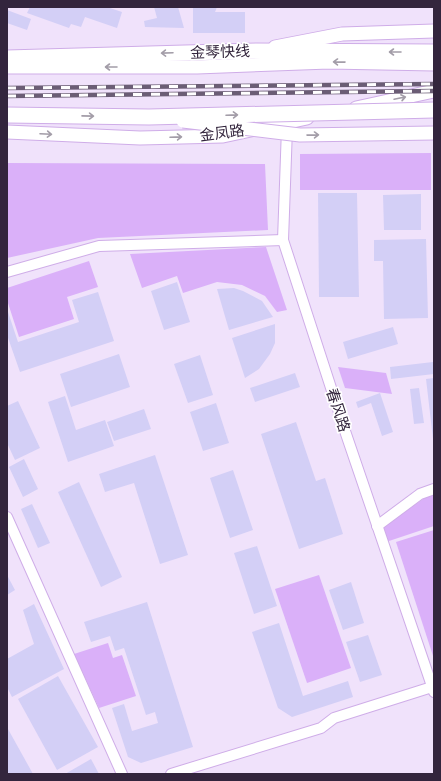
<svg xmlns="http://www.w3.org/2000/svg" width="441" height="781" viewBox="0 0 441 781" font-family="'Alegreya Sans','Noto Sans SC',sans-serif">
	<rect width="100%" height="100%" fill="#f0e2fb"/>
	<!-- green -->
	<g fill="#dab0f9">
		<polygon points="431,153 431,190 300,190 300,154"/>
		<polygon points="7,163 265,164 268,230 98,238 7,258"/>
		<polygon points="266,247 287,310 277,312 265,296 242,285 217,282 183,293 177,276 142,288 130,254"/>
		<polygon points="89,261 98,287 67,297 74,319 19,337 7,300 7,288"/>
		<polygon points="338,367 386,373 392,394 345,388"/>
		<polygon points="434,494 434,526 386,542 382,528 423,499"/>
		<polygon points="434,530 434,659 396,542"/>
		<polygon points="319,575 351,668 307,683 275,589"/>
		<polygon points="108,643 113,658 122,655 136,696 99,708 74,654"/>
	</g>
	<!-- building -->
	<g fill="#d3cff6">
		<polygon points="30,7 107,7 122,12 117,28 85,17 81,27 71,24 69,28 27,13"/>
		<polygon points="154,7 178,7 184,28 145,27 144,21 157,18"/>
		<polygon points="193,7 217,7 215,12 245,12 245,33 193,33"/>
		<polygon points="7,10 31,19 27,30 7,23"/>
		<polygon points="318,193 357,193 359,297 319,297"/>
		<polygon points="421,194 421,230 384,230 383,195"/>
		<polygon points="426,239 428,318 384,319 383,261 374,261 374,240"/>
		<polygon points="177,282 190,322 164,330 151,291"/>
		<polygon points="234,288 243,291 262,301 273,317 229,330 217,289"/>
		<polygon points="98,292 114,341 20,372 7,335 7,309 18,342 79,322 72,300"/>
		<polygon points="275,324 275,343 270,354 259,369 245,378 232,338"/>
		<polygon points="393,327 398,344 348,359 343,342"/>
		<polygon points="119,354 130,387 71,407 60,374"/>
		<polygon points="200,355 213,395 188,403 174,364"/>
		<polygon points="433,362 434,374 391,379 390,367"/>
		<polygon points="295,373 300,387 255,402 250,388"/>
		<polygon points="434,378 434,439 433,439 426,379"/>
		<polygon points="419,388 424,423 414,424 410,389"/>
		<polygon points="380,393 393,432 382,436 371,403 358,408 356,402"/>
		<polygon points="65,396 76,430 105,420 114,446 68,462 48,402"/>
		<polygon points="18,401 40,448 15,460 7,443 7,406"/>
		<polygon points="216,403 229,443 203,451 190,412"/>
		<polygon points="144,409 151,429 114,441 107,422"/>
		<polygon points="296,422 316,481 325,478 343,534 299,549 261,434"/>
		<polygon points="155,455 188,555 160,564 134,483 105,492 99,474"/>
		<polygon points="24,459 38,489 23,497 9,467"/>
		<polygon points="233,470 253,530 230,538 210,478"/>
		<polygon points="79,482 122,577 101,587 58,492"/>
		<polygon points="32,504 50,543 38,548 21,509"/>
		<polygon points="257,546 277,606 254,614 234,553"/>
		<polygon points="7,575 15,590 7,595"/>
		<polygon points="351,582 364,623 343,630 329,590"/>
		<polygon points="147,602 193,747 141,763 128,757 112,708 124,704 132,731 158,723 155,712 146,715 124,648 115,651 110,636 91,642 84,622"/>
		<polygon points="34,604 64,669 12,697 7,687 7,659 34,644 23,610"/>
		<polygon points="279,623 303,696 348,681 353,697 292,717 278,708 252,632"/>
		<polygon points="368,635 382,675 360,682 346,642"/>
		<polygon points="58,676 98,747 57,770 18,699"/>
		<polygon points="8,729 33,774 9,774 7,770"/>
		<polygon points="91,759 99,774 65,774"/>
	</g>
	<g fill="none" stroke-linecap="round" stroke-linejoin="round">
		<!-- minor casing -->
		<g stroke="#cfade8" stroke-width="12">
			<g id="minor">
				<polyline points="287,128 283,240 345,431 434,692"/>
				<polyline points="7,272 99,246 283,240"/>
				<polyline points="7,517 122,774"/>
				<polyline points="377,526 420,494 434,489"/>
				<polyline points="171,774 321,728 334,718 432,687"/>
			</g>
		</g>
		<!-- major casing -->
		<g stroke="#cfade8" stroke-width="15">
			<g id="major">
				<polyline points="275,47 342,34 434,31"/>
				<polyline points="7,67 197,67 329,62 434,64"/>
				<polyline points="356,108 434,91"/>
				<polyline points="7,132 140,138 223,136 307,118"/>
			</g>
		</g>
		<!-- highway casing -->
		<g stroke="#cfade8" stroke-width="17">
			<polyline id="highway" points="7,58 256,51 434,52"/>
		</g>
		<!-- minor -->
		<use href="#minor" stroke="#fff" stroke-width="10"/>
		<!-- major -->
		<use href="#major" stroke="#fff" stroke-width="13"/>
		<!-- highway -->
		<use href="#highway" stroke="#fff" stroke-width="15"/>
		<!-- rail casing -->
		<g stroke="#6b5d75" stroke-width="4.5">
			<g id="rail">
				<polyline points="7,88 434,84"/>
				<polyline points="7,96 434,91"/>
			</g>
		</g>
		<!-- rail -->
		<use href="#rail" stroke="#fff" stroke-width="3" stroke-dasharray="9" stroke-linecap="butt"/>
		<!-- major-bridge casing -->
		<g stroke="#cfade8" stroke-width="15" stroke-linecap="butt">
			<polyline id="major-bridge" points="183,121 300,135 434,133"/>
		</g>
		<!-- highway-bridge casing -->
		<g stroke="#cfade8" stroke-width="17" stroke-linecap="butt">
			<polyline id="highway-bridge" points="7,115 149,117 434,110"/>
		</g>
		<!-- major-bridge -->
		<use href="#major-bridge" stroke="#fff" stroke-width="13"/>
		<!-- highway-bridge -->
		<use href="#highway-bridge" stroke="#fff" stroke-width="15"/>
	</g>
	<!-- one-way arrows -->
	<defs><path id="oneway-shaft" d="M-6 0H5M1.5-3L5.5 0L1.5 3" fill="none" stroke-width="1.6" stroke-linecap="round" stroke-linejoin="round"/></defs>
	<g stroke="#a39da8">
		<use href="#oneway-shaft" transform="translate(395 52) rotate(180)"/>
		<use href="#oneway-shaft" transform="translate(167 53) rotate(178)"/>
		<use href="#oneway-shaft" transform="translate(339 62) rotate(-179)"/>
		<use href="#oneway-shaft" transform="translate(111 67) rotate(-180)"/>
		<use href="#oneway-shaft" transform="translate(400 98) rotate(-12)"/>
		<use href="#oneway-shaft" transform="translate(232 115) rotate(-2)"/>
		<use href="#oneway-shaft" transform="translate(88 116) rotate(1)"/>
		<use href="#oneway-shaft" transform="translate(46 134) rotate(3)"/>
		<use href="#oneway-shaft" transform="translate(313 135) rotate(-1)"/>
		<use href="#oneway-shaft" transform="translate(176 137) rotate(-2)"/>
	</g>
	<g text-anchor="middle" stroke-width="3.5" stroke-linejoin="round" paint-order="stroke">
		<!-- street labels -->
		<g font-size="15" fill="#33253d" stroke="#fff">
			<text transform="translate(220 52) rotate(-2)" y="5">金琴快线</text>
			<text transform="translate(222 133) rotate(-7)" y="5">金凤路</text>
			<text transform="translate(338 410) rotate(72)" y="5">春风路</text>
		</g>
	</g>
	<!-- border -->
	<rect width="441" height="781" fill="none" stroke="#33253d" stroke-width="16"/>
</svg>
